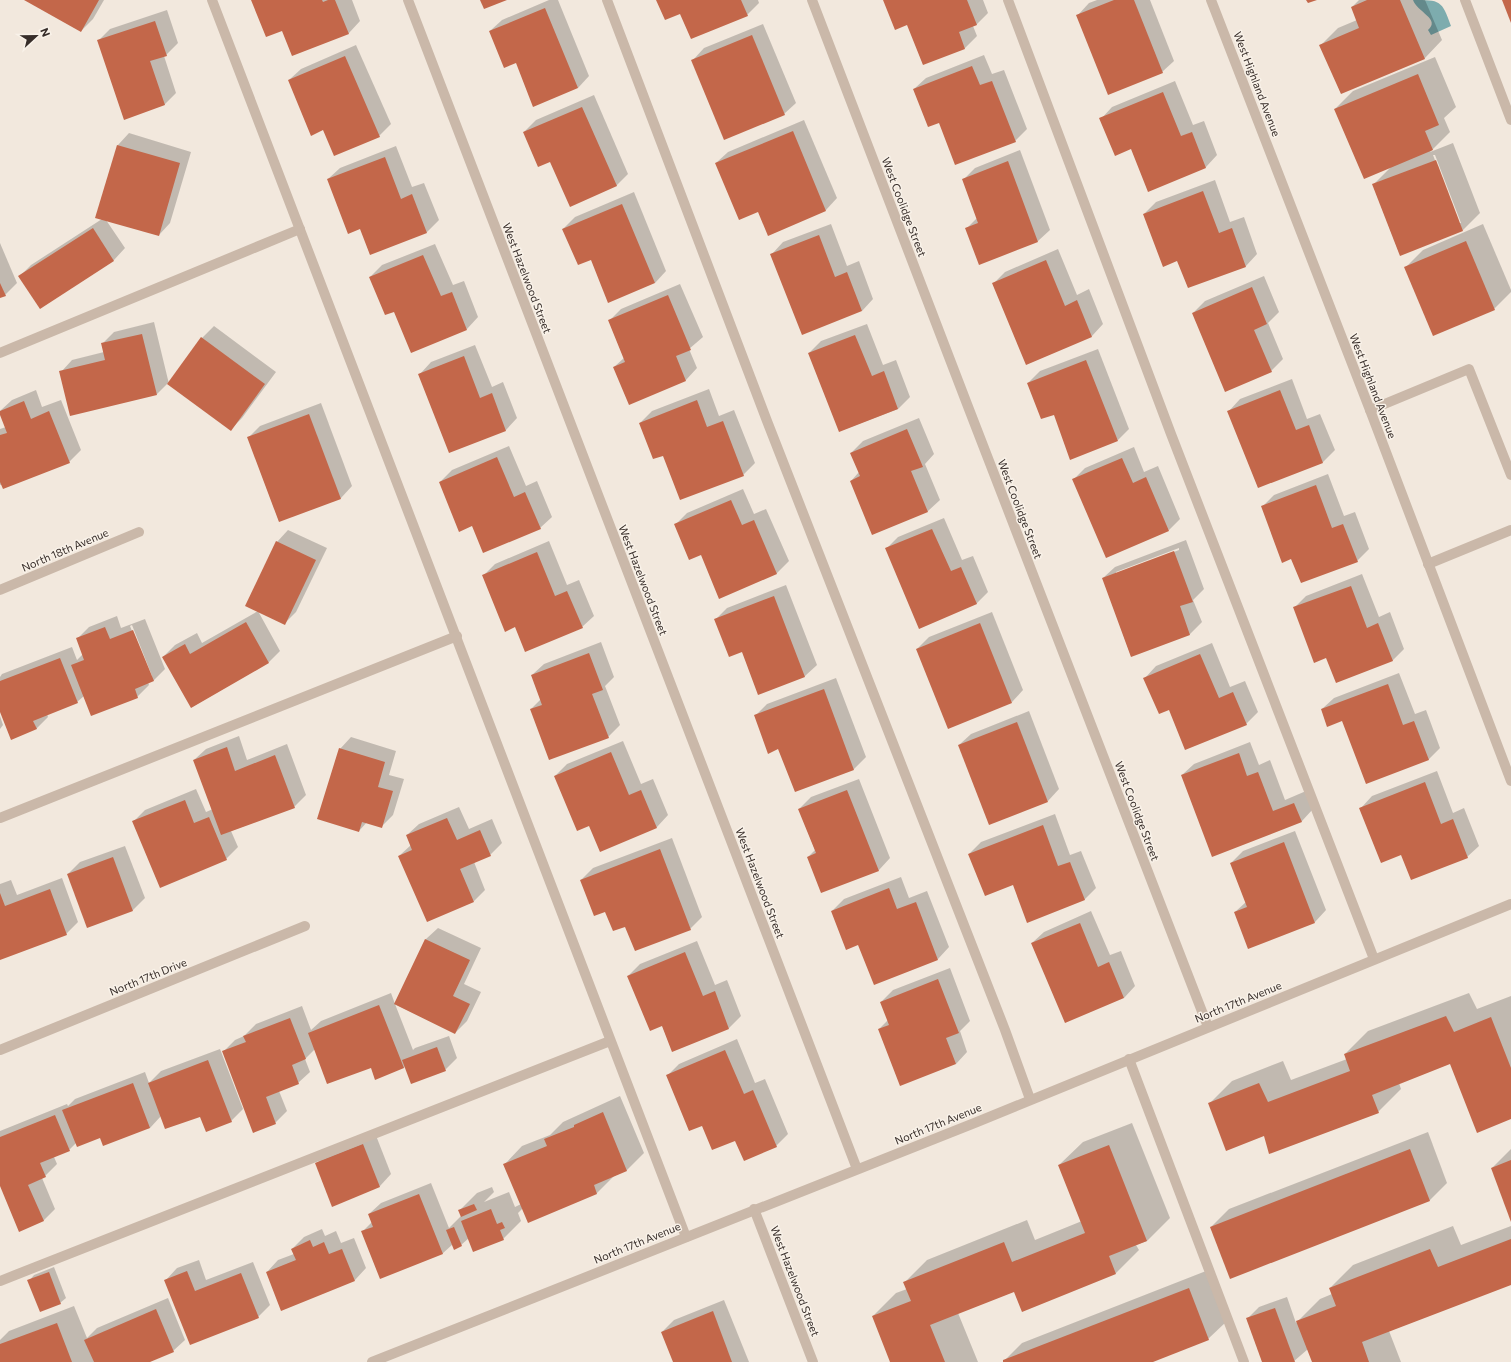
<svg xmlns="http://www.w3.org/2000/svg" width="1511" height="1362" viewBox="0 0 1511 1362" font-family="Commissioner,sans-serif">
	<rect width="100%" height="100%" fill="#f2e8dd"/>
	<!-- water -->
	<path fill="#7dacae" d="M 1413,0 C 1440,0 1442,0 1451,26 L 1431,35 L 1428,30 C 1441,19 1417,12 1413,0 Z"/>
	<!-- shadow -->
	<g fill="#0003" fill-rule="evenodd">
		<polygon points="26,0 104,0 93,19 81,31"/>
		<polygon points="252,0 352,0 360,21 349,33 293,55 283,29"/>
		<polygon points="549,0 558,0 589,76 578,88 516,62 490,31 502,20"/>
		<polygon points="657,0 758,0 759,3 747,15 681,12"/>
		<polygon points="884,0 983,0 988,13 976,25 973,26 977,36 965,48 923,64 908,24"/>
		<polygon points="1097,0 1150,0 1174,61 1162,72 1078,15 1089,3"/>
		<polygon points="1359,0 1425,0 1442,40 1425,58 1341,93 1321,45 1338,28 1357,20 1352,7"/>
		<polygon points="167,10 178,43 166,55 164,56 176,93 164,105 98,41 110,29"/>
		<polygon points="763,24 796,103 784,114 693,60 704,48"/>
		<polygon points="356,45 391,124 379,136 324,129 289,80 301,69"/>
		<polygon points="984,55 992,74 1004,70 1027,129 1015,141 939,121 914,89 926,78"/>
		<path d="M 1435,57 L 1456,107 L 1444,118 L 1450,132 L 1430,152 L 1453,143 L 1480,213 L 1463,230 L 1400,255 L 1373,185 L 1391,167 L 1335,109 L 1353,91 ZM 1433,155 L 1435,155 L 1461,223 L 1459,223 Z"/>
		<polygon points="1175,81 1193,125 1204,121 1217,155 1206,167 1149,190 1132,148 1101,119 1112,107"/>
		<polygon points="594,95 628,174 616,186 524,132 536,120"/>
		<polygon points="804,120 837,198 826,210 759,211 716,163 728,152"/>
		<polygon points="129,133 191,152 170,223 159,235 106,220 125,248 114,260 40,308 20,276 31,265 102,219 97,217 118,145"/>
		<polygon points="396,146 412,187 424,183 439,220 427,232 370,254 361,228 328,179 340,168"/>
		<polygon points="1020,150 1050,230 1038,241 980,263 966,229 977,218 963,180 975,168"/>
		<polygon points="1215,180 1230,222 1244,217 1257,254 1246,266 1188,287 1178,260 1144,214 1156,202"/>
		<polygon points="634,192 666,271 655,283 591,259 563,229 575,217"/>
		<polygon points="831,224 847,266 859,261 873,299 862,311 772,254 783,242"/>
		<polygon points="1483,224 1511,290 1511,292 1494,309 1405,268 1423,250"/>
		<polygon points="0,243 17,283 5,295 0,297"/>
		<polygon points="435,244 453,285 464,281 478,317 467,329 394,311 370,277 382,265"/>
		<polygon points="1058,249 1077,295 1089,289 1103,324 1092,336 1027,364 993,284 1005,272"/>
		<polygon points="1264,276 1279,312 1268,323 1283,359 1271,371 1193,313 1205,301"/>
		<polygon points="680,284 703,337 689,349 697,368 686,380 629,403 614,367 624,358 609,321 621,309"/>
		<polygon points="154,322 169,384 202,338 214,326 276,372 242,418 231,429 168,383 157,394 61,372 72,360 104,352 102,344 114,332"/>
		<polygon points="867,324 883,365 896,360 910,397 898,409 840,431 809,353 821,341"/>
		<polygon points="475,345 492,387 503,382 517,418 506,430 450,451 420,374 431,362"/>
		<polygon points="1098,349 1129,429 1118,440 1028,383 1040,371"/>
		<polygon points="1292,379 1307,419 1320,414 1335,450 1323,462 1258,487 1229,411 1240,399"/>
		<polygon points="709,389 719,416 734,410 755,463 743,475 664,455 640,423 652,411"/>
		<polygon points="36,390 42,407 61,400 81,450 69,462 0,485 0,429 6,427 0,411 12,400"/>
		<polygon points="321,403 352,486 341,498 279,521 248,438 260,426"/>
		<polygon points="919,418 934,454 925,464 940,500 928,511 873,534 851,481 859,472 851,453 863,441"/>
		<polygon points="509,446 526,486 537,481 552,517 540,528 473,525 440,482 452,470"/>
		<polygon points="1134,447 1144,472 1158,466 1180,519 1169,530 1073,480 1085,468"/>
		<polygon points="1328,474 1344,516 1355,512 1369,549 1357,561 1292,558 1262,507 1274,495"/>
		<polygon points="743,489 754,514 766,509 789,561 777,573 720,597 701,553 676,524 687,513"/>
		<polygon points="944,518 962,560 973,556 988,592 976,604 886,549 898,537"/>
		<polygon points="288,530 327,548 296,612 284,624 277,542"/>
		<path d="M 1186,540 L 1204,589 L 1193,600 L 1202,622 L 1190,634 L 1131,656 L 1103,578 L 1115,567 ZM 1179,548 L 1179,550 L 1116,574 L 1116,572 Z"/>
		<polygon points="549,541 567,585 579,580 594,616 582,627 515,626 483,576 495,564"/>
		<polygon points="1362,574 1379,617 1390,612 1404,649 1392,661 1327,657 1294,608 1306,596"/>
		<polygon points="786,585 817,665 805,676 759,694 742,651 716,619 727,608"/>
		<polygon points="258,611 280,651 269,662 192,707 163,657 175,645 197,633 202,643"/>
		<polygon points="992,612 1023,690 1012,702 917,649 929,637"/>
		<path d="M 117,616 L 121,628 L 145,619 L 165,669 L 153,681 L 148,682 L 149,685 L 137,697 L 84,696 L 77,702 L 47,714 L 48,717 L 36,729 L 0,709 L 0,677 L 2,674 L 72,647 L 77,660 L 83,654 L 77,639 L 89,627 ZM 132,625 L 152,676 L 150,676 L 130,626 Z"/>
		<polygon points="601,642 614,677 605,686 620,725 608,737 531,709 541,699 532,675 544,664"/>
		<polygon points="1212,643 1230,687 1245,681 1258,712 1246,724 1169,709 1145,678 1156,666"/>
		<polygon points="1399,673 1415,714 1426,710 1440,748 1428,760 1322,709 1334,698"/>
		<polygon points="836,678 866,757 854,769 795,791 779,748 755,716 767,704"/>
		<polygon points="1029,711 1059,789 1048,801 959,745 971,734"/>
		<polygon points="0,716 3,725 0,729"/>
		<polygon points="239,736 247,760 287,744 306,795 294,807 231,831 238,847 226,859 133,822 145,810 196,789 206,812 213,809 194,760 206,749"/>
		<polygon points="351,737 396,751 389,775 404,779 393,815 381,827 367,822 359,831 340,749"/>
		<polygon points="623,741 641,784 653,779 668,815 657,827 590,824 555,776 567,764"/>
		<polygon points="1250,742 1259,765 1270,760 1285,800 1306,791 1313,809 1302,821 1213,855 1182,775 1194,764"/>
		<polygon points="1437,771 1453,813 1464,808 1479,846 1467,857 1402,854 1361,808 1372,796"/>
		<polygon points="859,779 890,858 879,870 808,857 815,850 799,809 811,797"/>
		<polygon points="459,807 469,829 492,819 502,843 490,855 474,862 485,890 474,901 399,856 411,845 407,835 419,824"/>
		<polygon points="1055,814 1070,855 1081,851 1096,888 1084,900 1013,884 969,854 981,842"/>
		<polygon points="1295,831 1326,910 1315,922 1235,912 1246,902 1231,863 1243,851"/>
		<polygon points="672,838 702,917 690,929 626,925 581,880 593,868"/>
		<polygon points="125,846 145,898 133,910 88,926 68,874 80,862"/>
		<polygon points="901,877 909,898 927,891 949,947 938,959 858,944 832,911 844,899"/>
		<polygon points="62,878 78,922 66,934 0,958 0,884 11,880 17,895"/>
		<polygon points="1091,911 1110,955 1121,951 1135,986 1124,998 1032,943 1044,932"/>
		<polygon points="438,928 481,948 464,984 481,992 467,1021 455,1033 395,1004 413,1050 415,1048 449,1036 457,1058 445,1070 405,1066 404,1068 372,1066 315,1049 305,1059 310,1072 298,1083 279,1091 287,1111 275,1123 223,1052 235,1040 244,1036 256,1024 302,1006 311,1030 321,1021 391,993 395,1004 426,939"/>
		<polygon points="697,941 715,985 727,980 741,1016 729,1028 672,1050 662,1025 628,976 640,964"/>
		<polygon points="950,968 970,1021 960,1031 967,1052 956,1064 879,1029 888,1020 881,1002 893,990"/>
		<polygon points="1469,993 1477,1009 1511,996 1511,1118 1451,1063 1399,1083 1401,1089 1378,1112 1265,1134 1209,1104 1232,1081 1283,1061 1291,1080 1347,1059 1345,1054 1368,1031"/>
		<polygon points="737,1039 755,1083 765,1079 788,1134 776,1146 736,1139 702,1124 667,1076 679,1064"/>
		<polygon points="220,1049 243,1109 231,1121 201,1115 161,1116 150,1128 100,1137 76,1143 69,1150 54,1157 57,1164 45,1176 42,1178 55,1209 43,1221 0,1185 0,1131 67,1104 68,1106 75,1099 145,1072 149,1083 161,1071"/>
		<polygon points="620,1096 644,1153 627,1170 614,1176 597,1193 523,1208 518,1213 521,1221 503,1239 469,1238 461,1245 453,1244 442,1254 362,1232 372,1222 369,1214 381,1203 431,1183 449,1228 462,1215 460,1210 477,1193 492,1187 494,1192 484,1202 509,1192 515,1207 521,1204 505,1164 522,1146 550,1135 563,1122"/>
		<polygon points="1132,1123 1170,1218 1147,1241 1136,1245 1139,1250 1116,1273 1015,1291 958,1313 978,1362 891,1362 873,1316 896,1293 907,1289 904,1283 927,1260 1027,1220 1035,1240 1082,1221 1059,1165 1083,1142"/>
		<polygon points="1428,1132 1447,1183 1430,1200 1211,1227 1229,1209"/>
		<polygon points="375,1133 391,1174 380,1186 316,1164 328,1152"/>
		<polygon points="1511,1149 1511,1219 1492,1168"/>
		<polygon points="1453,1226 1461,1245 1511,1226 1511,1284 1389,1331 1401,1362 1313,1362 1308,1349 1293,1362 1263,1362 1247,1319 1259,1307 1287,1297 1296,1323 1320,1299 1332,1294 1330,1288 1353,1265"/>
		<polygon points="322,1229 325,1236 336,1231 341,1243 354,1238 366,1268 355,1280 267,1272 278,1260 294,1254 292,1249 304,1237"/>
		<polygon points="199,1260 206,1280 253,1262 270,1305 258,1317 166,1280 177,1268"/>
		<polygon points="54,1267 66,1298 60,1303 29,1281 34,1275"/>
		<polygon points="1206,1271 1226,1322 1208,1339 1150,1362 1004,1362 1004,1361 1022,1343"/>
		<polygon points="168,1298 185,1340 173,1351 148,1362 0,1362 0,1340 9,1331 74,1306 87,1338 97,1328"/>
		<polygon points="724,1300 749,1362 674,1362 662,1332 674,1320"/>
	</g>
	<!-- building -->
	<g fill="#c3674a">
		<polygon points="24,0 99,0 81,32"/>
		<polygon points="251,0 322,0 323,2 328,0 335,0 349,34 292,56 282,31 266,37"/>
		<polygon points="480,0 507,0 484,9"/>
		<polygon points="656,0 741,0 748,16 691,39 680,14 665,20"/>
		<polygon points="883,0 967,0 977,25 959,32 965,49 923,65 907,25 895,30"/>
		<polygon points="1114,0 1134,0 1163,73 1108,95 1076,15"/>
		<polygon points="1306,0 1317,0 1308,3"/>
		<polygon points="1367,0 1400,0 1425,59 1341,94 1319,45 1359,28 1351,7"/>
		<polygon points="1502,0 1511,0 1511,23"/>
		<polygon points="545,8 578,88 533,107 516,63 504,68 489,31"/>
		<polygon points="155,21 167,56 150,61 165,105 124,120 97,40"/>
		<polygon points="752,35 785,115 724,140 691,60"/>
		<polygon points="345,56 380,137 334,156 323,130 311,136 288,80"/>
		<polygon points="972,66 980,85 992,81 1016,142 955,165 939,123 928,127 913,89"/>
		<polygon points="1418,74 1439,125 1425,131 1433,150 1364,179 1334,109"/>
		<polygon points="1163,92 1181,136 1192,132 1206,168 1148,192 1131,149 1115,156 1099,118"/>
		<polygon points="582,107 617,186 570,207 550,162 538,167 523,132"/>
		<polygon points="793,131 826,211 768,236 758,212 739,220 715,163"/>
		<polygon points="117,145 180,163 159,236 95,218"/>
		<polygon points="385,157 401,199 412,194 427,233 370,255 360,229 348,234 327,179"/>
		<polygon points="1436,160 1463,231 1400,256 1372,184"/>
		<polygon points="1008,161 1038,242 979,265 965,228 978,223 962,179"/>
		<polygon points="1203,191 1219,233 1232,228 1246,267 1188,288 1177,261 1163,267 1143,214"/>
		<polygon points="622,204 655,283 608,303 591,260 578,265 562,229"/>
		<polygon points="93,228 114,261 40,309 18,276"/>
		<polygon points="819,235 835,277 847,272 862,311 802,335 770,254"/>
		<polygon points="1466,241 1495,310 1433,336 1404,267"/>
		<polygon points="423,255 441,296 452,292 467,330 411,353 394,312 385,315 369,277"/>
		<polygon points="1046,260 1065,306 1077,300 1092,337 1026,365 992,283"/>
		<polygon points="0,283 6,296 0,298"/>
		<polygon points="1252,287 1267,324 1254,330 1272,372 1225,392 1192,313"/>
		<polygon points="668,295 691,350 676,356 686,381 629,405 613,367 625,362 608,320"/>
		<polygon points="142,334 157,395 70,416 59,371 105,360 101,343"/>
		<polygon points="855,335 872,376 884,371 898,409 839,432 808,353"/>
		<polygon points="201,337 265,384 231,431 167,384"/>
		<polygon points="464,356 480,398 492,393 506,431 449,453 418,374"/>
		<polygon points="1086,360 1118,441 1070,460 1054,415 1041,419 1027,383"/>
		<polygon points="1280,390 1296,430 1309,425 1323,463 1258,488 1227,411"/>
		<polygon points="697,400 707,427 723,421 744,476 680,500 663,456 653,459 639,423"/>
		<polygon points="24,401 31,419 49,411 70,463 3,489 0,482 0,435 7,433 0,415 0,411"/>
		<polygon points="309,414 341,499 279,522 247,437"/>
		<polygon points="907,429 923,467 911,471 928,512 872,535 850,481 860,476 850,453"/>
		<polygon points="497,457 514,497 525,492 541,529 483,553 472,526 459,532 439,482"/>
		<polygon points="1122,458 1133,483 1146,477 1169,531 1106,558 1072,479"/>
		<polygon points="1316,485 1332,528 1343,524 1358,562 1301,583 1291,559 1282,563 1261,506"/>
		<polygon points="731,500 742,525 754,520 777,574 719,599 701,555 689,560 674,524"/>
		<polygon points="932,529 951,571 961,567 977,604 919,629 885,548"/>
		<polygon points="276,541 316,560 285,625 245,606"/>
		<polygon points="1174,551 1193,602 1180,606 1190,635 1131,657 1102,578"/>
		<polygon points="537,552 555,596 567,591 583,628 525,652 515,627 505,632 482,575"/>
		<polygon points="1351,586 1367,628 1378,623 1393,661 1336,683 1326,658 1314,663 1293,607"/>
		<polygon points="774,596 805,677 758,695 742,652 729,657 714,619"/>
		<polygon points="246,622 269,663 191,708 162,657 185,644 190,654"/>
		<polygon points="980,623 1012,703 948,729 916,649"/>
		<polygon points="105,627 110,639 133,630 154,681 135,689 138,698 91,716 71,665 84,660 76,638"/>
		<polygon points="589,653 603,690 592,694 609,738 549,760 530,709 542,705 531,675"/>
		<polygon points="1200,654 1219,698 1233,692 1247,725 1185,750 1169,710 1159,714 1143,678"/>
		<polygon points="60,658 78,703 33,721 37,729 11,740 0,712 0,681"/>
		<polygon points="1388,684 1403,725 1414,721 1429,760 1366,784 1342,721 1327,727 1321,709"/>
		<polygon points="824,689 854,770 795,792 778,749 768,754 754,715"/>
		<polygon points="1017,722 1048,802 989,825 958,745"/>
		<polygon points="227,747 235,771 275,755 295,808 221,835 193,760"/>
		<polygon points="339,748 385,762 378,787 393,791 382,828 362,822 359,832 317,819"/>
		<polygon points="611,752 629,795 641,790 657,828 600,852 589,826 577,831 554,776"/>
		<polygon points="1239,753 1247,776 1258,772 1273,811 1294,803 1302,822 1212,857 1181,775"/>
		<polygon points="1425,782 1441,824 1453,819 1468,858 1411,880 1401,855 1381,863 1359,808"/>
		<polygon points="847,790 879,871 821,893 807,857 816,853 798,809"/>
		<polygon points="185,800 194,823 209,817 227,860 160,888 132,821"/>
		<polygon points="447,818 457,840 480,830 491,856 460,869 474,902 427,922 398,856 412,850 406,835"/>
		<polygon points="1043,825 1058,866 1070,862 1085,900 1027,923 1013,885 985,896 968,854"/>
		<polygon points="1284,842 1315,923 1248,949 1234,912 1247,907 1230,863"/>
		<polygon points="660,849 691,930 635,951 625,927 613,931 605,912 594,916 580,880"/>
		<polygon points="113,857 133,911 87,928 67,874"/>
		<polygon points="889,888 897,909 916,902 938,960 874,985 858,945 846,950 831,911"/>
		<polygon points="50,889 67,935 0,960 0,893 5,906"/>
		<polygon points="1080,923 1098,967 1109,962 1124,998 1065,1023 1031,943"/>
		<polygon points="425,939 470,960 453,996 470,1004 455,1034 394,1004"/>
		<polygon points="685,952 703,996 715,991 729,1029 672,1052 662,1026 650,1031 627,976"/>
		<polygon points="938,979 959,1033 946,1038 956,1064 900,1086 878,1029 889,1025 880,1002"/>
		<polygon points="379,1005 404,1068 375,1080 371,1068 327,1084 308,1033"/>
		<polygon points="1446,1016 1454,1032 1491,1017 1511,1068 1511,1119 1477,1133 1450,1064 1372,1095 1379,1113 1269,1154 1264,1136 1226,1151 1208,1103 1259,1083 1268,1102 1350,1071 1344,1054"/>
		<polygon points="290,1018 306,1059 292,1065 299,1084 266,1097 276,1124 253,1133 222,1051 246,1042 243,1036"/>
		<polygon points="437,1047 446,1071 411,1084 402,1060"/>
		<polygon points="725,1050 744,1094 753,1090 777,1147 744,1161 735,1141 712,1150 702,1126 689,1131 666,1075"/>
		<polygon points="208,1060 232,1122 206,1132 200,1117 165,1129 148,1083"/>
		<polygon points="133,1083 150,1128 103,1146 100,1138 77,1147 62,1110"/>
		<polygon points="603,1112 627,1171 594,1185 597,1194 528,1223 503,1164 547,1146 544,1139 574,1127 574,1125"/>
		<polygon points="55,1115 70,1151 40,1163 46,1177 28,1185 44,1221 19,1232 0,1186 0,1137"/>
		<polygon points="363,1144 380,1187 332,1207 315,1163"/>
		<polygon points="1109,1145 1147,1241 1109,1256 1116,1274 1022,1312 1014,1292 930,1325 945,1362 890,1362 872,1316 911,1301 903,1282 1004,1242 1012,1262 1085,1233 1058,1165"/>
		<polygon points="1410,1149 1430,1201 1230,1279 1210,1227"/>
		<polygon points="1511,1160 1511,1222 1491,1168"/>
		<polygon points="419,1194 443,1254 380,1279 361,1231 373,1227 368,1214"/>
		<polygon points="474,1204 477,1210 461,1217 458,1210"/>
		<polygon points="491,1209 497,1224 502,1222 505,1228 500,1230 504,1240 473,1252 461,1221"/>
		<polygon points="454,1227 462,1246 454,1250 446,1230"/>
		<polygon points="1511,1239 1511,1285 1362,1342 1369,1362 1312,1362 1296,1321 1336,1306 1329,1288 1430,1249 1438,1267"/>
		<polygon points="310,1240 313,1247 324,1242 329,1254 342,1249 355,1281 281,1311 266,1272 296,1260 291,1249"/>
		<polygon points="187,1271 195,1291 241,1273 259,1318 190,1345 164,1280"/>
		<polygon points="49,1272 61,1304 40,1312 27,1280"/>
		<polygon points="1189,1288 1209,1340 1153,1362 1003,1362 1003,1360"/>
		<polygon points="1275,1308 1295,1362 1262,1362 1246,1318"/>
		<polygon points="156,1309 174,1352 150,1362 94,1362 84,1340"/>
		<polygon points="713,1311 732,1362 673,1362 661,1332"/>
		<polygon points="57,1323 72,1362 0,1362 0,1344"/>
	</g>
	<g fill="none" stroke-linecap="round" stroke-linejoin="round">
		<!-- service -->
		<g stroke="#cab8a9" stroke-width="10">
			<polyline points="212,0 686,1237"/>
			<polyline points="607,0 767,421 1005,1030 1030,1099"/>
			<polyline points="1008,0 1171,434 1374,959"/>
			<polyline points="1465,0 1511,120"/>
			<polyline points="0,353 300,229"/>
			<polyline points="1370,410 1469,369 1511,475"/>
			<polyline points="1428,564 1511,530"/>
			<polyline points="0,818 457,636"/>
			<polyline points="1129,1059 1244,1362"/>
			<polyline points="0,1281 610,1041"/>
		</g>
		<!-- minor -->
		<g stroke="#cab8a9" stroke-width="10">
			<polyline points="408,0 857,1169"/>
			<polyline points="812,0 967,404 1208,1027"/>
			<polyline points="1211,0 1370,410 1511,781"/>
			<polyline points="0,590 139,532"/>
			<polyline points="0,1050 305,926"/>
			<polyline points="754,1209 813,1362"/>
			<polyline points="372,1362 977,1122 1511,904"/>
		</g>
	</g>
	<g text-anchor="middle" stroke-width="3" stroke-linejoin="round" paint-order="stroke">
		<!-- street labels -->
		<g font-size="11" fill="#372d29" stroke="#f9f2e9">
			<text transform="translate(1257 84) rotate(69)" y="4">West Highland Avenue</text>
			<text transform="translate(904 207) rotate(69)" y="4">West Coolidge Street</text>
			<text transform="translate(527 278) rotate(69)" y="4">West Hazelwood Street</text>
			<text transform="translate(1373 386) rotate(69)" y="4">West Highland Avenue</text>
			<text transform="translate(1020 509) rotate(69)" y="4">West Coolidge Street</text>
			<text transform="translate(65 550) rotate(-23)" y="4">North 18th Avenue</text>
			<text transform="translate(643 580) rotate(69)" y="4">West Hazelwood Street</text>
			<text transform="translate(1137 811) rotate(69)" y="4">West Coolidge Street</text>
			<text transform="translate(760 883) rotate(69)" y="4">West Hazelwood Street</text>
			<text transform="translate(148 977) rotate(-22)" y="4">North 17th Drive</text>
			<text transform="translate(1238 1002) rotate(-22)" y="4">North 17th Avenue</text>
			<text transform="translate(938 1124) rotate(-22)" y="4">North 17th Avenue</text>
			<text transform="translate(637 1243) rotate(-22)" y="4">North 17th Avenue</text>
			<text transform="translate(795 1281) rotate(69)" y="4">West Hazelwood Street</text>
		</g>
	</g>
	<!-- north arrow -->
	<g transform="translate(36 36) rotate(68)" stroke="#f9f2e9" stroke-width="3" paint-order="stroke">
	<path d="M0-3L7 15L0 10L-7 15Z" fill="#372d29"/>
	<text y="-6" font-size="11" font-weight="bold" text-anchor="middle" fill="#372d29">N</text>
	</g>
</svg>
